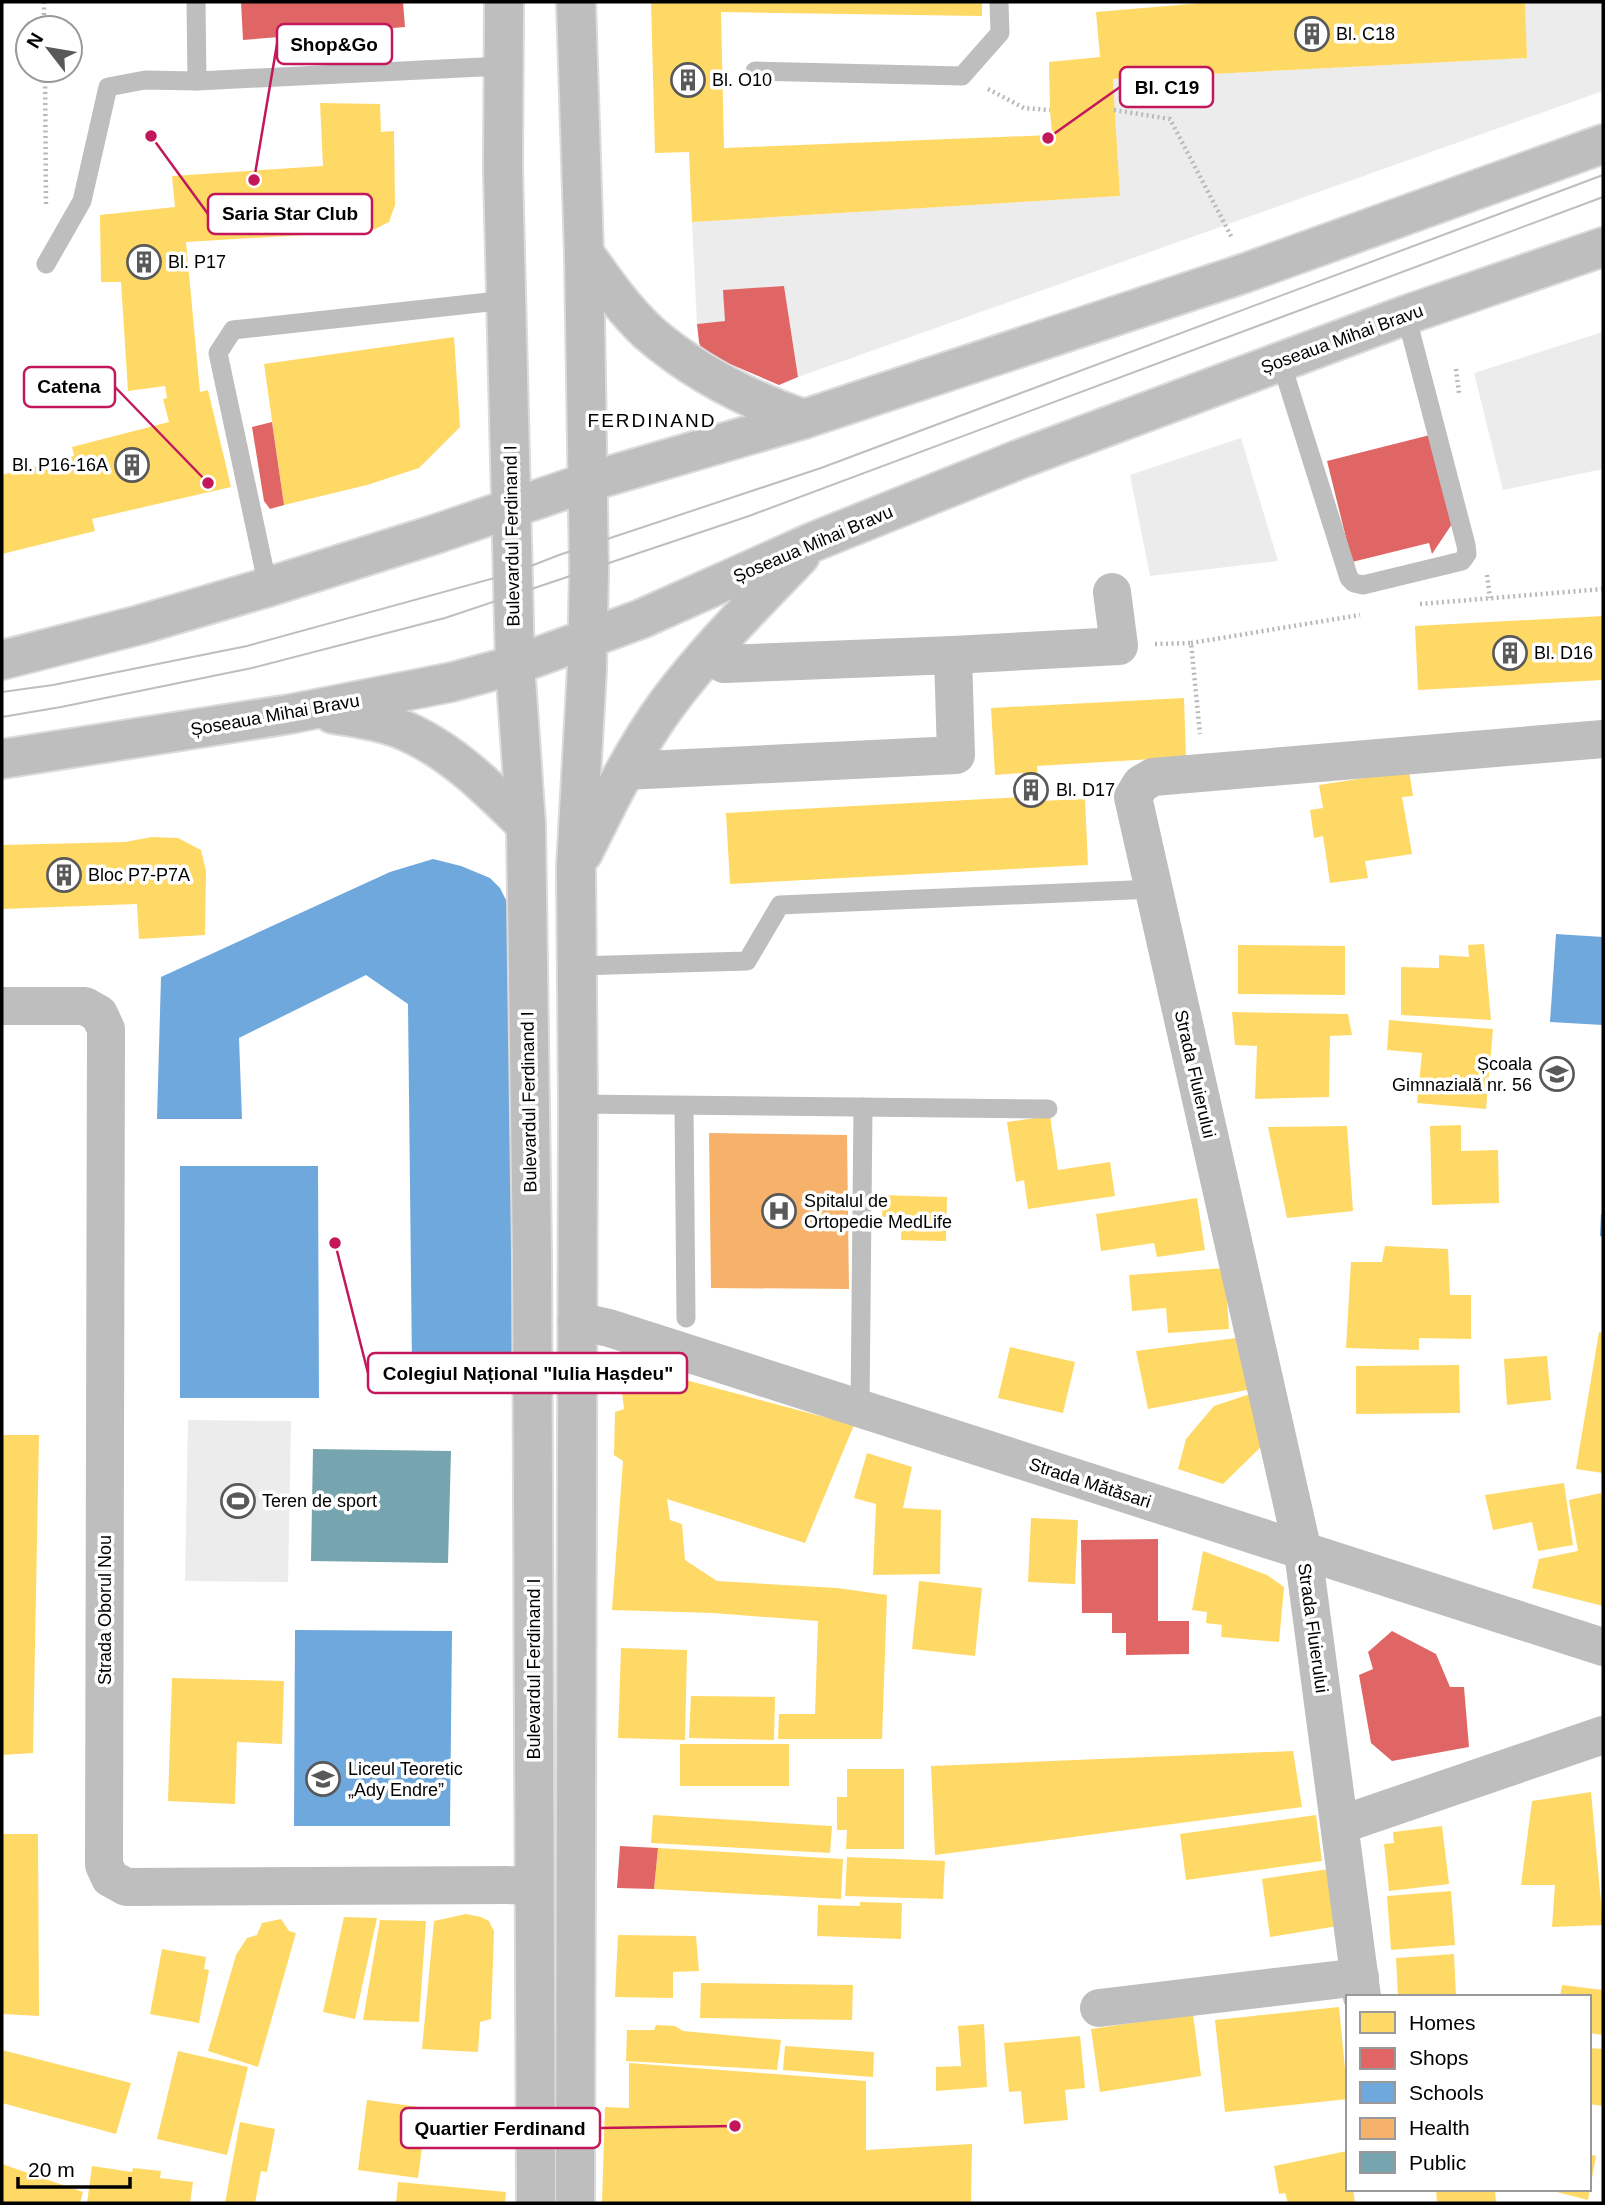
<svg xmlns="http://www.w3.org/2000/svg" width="1605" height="2205" viewBox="0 0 1605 2205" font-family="Arial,sans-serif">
	<rect width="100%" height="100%" fill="#fff"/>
	<!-- green -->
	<g fill="#ececec">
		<polygon points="1525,2 1603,2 1603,91 798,377 784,286 725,321 697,324 692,222 1120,196 1113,79 1527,58"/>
		<polygon points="1603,332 1603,469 1503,490 1474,373"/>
		<polygon points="1241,438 1278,561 1150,576 1130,475"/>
		<polygon points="188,1420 291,1421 288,1582 185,1581"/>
	</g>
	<!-- homes -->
	<g fill="#ffd966">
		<polygon points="651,2 982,2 982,16 721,12 724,148 1052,135 1050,110 1049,62 1100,57 1096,12 1214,2 1525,2 1527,58 1113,79 1120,196 692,222 689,152 655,153"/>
		<polygon points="320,103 380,104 381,132 394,131 395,205 389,222 371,231 186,242 200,392 208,390 231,487 92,519 95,531 2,554 2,475 74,456 72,447 169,422 163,399 167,398 165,386 128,391 121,282 101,282 100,215 175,207 172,176 323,166"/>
		<polygon points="454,337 460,427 419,468 367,485 284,505 264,364"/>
		<polygon points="1603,616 1603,680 1418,690 1415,626"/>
		<polygon points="1184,698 1186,757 1037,766 1039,801 1085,799 1088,865 730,884 726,813 1024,797 1023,773 995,775 991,708"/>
		<polygon points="1409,771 1413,796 1402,797 1412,854 1365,861 1368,878 1330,883 1323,836 1314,838 1310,810 1323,808 1319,785"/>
		<polygon points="152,837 178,838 201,850 206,871 205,935 139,939 137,904 2,909 2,845 125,842"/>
		<polygon points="1484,944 1491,1020 1401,1015 1401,967 1439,968 1439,955 1469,957 1468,945"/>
		<polygon points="1238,945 1345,946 1345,995 1238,994"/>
		<polygon points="1232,1012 1348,1014 1352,1035 1330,1036 1329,1097 1255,1099 1257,1046 1235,1045"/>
		<polygon points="1389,1020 1493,1029 1486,1109 1417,1103 1422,1053 1387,1050"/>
		<polygon points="1050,1116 1058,1170 1110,1162 1115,1196 1028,1209 1024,1180 1016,1182 1007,1122"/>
		<polygon points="1461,1125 1461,1151 1498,1150 1499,1203 1432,1205 1430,1126"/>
		<polygon points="1347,1126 1353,1211 1287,1218 1268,1127"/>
		<polygon points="883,1195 947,1197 946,1241 901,1240 902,1217 882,1217"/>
		<polygon points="1197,1198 1205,1250 1157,1257 1154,1243 1101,1251 1096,1214"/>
		<polygon points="1385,1246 1448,1249 1450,1295 1471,1295 1471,1339 1419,1338 1419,1350 1346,1348 1351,1262 1382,1262"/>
		<polygon points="1225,1268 1229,1329 1168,1333 1166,1308 1132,1311 1129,1275"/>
		<polygon points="1599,1332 1603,1333 1603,1473 1576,1469"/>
		<polygon points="1244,1337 1252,1389 1148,1409 1136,1351"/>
		<polygon points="1010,1347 1075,1362 1063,1413 998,1398"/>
		<polygon points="1547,1356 1551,1400 1507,1405 1504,1359"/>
		<polygon points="1459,1365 1460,1413 1356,1414 1356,1366"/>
		<polygon points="648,1373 682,1379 854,1425 805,1543 667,1499 670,1520 682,1524 685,1560 717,1581 837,1588 887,1595 882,1739 778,1739 779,1714 815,1714 818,1621 713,1613 612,1610 623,1461 614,1455 615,1412 624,1409 622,1393"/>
		<polygon points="1253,1393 1268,1440 1223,1484 1178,1469 1186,1439 1214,1406"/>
		<polygon points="2,1435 39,1435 33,1753 2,1755"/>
		<polygon points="867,1453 912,1467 903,1508 941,1510 940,1574 873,1575 876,1504 854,1498"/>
		<polygon points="1564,1483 1573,1545 1538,1551 1532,1522 1493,1530 1485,1495"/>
		<polygon points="1601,1493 1603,1505 1603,1606 1532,1588 1539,1559 1578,1551 1569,1500"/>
		<polygon points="1031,1518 1078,1520 1075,1584 1028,1582"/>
		<polygon points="1203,1551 1267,1575 1284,1587 1279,1642 1221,1637 1222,1625 1206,1623 1207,1612 1192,1610"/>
		<polygon points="919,1581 982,1588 975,1656 912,1649"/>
		<polygon points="621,1648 687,1650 685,1740 618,1738"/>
		<polygon points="172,1678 284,1681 282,1744 237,1742 235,1804 168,1801"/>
		<polygon points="691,1696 775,1697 774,1740 689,1738"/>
		<rect x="680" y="1744" width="109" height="42"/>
		<polygon points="1293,1751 1302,1807 935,1855 931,1766"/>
		<polygon points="847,1769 904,1769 904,1849 846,1849 847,1830 837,1830 837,1797 847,1797"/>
		<polygon points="1591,1792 1603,1925 1552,1927 1555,1885 1521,1885 1532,1801"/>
		<polygon points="653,1815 832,1826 830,1853 651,1843"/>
		<polygon points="1316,1815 1322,1861 1186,1880 1180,1834"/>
		<polygon points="1442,1826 1449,1884 1389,1891 1384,1844 1394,1843 1393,1832"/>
		<polygon points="2,1834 38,1834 39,2016 2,2014"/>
		<polygon points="658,1848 843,1859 841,1899 654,1889"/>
		<polygon points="847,1857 945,1861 943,1899 845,1896"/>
		<polygon points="1329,1869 1338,1926 1270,1937 1262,1879"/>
		<polygon points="1451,1891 1455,1945 1391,1950 1387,1896"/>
		<polygon points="860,1902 902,1903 901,1939 817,1936 818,1905 860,1906"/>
		<polygon points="466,1914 481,1917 489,1921 494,1931 491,2019 480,2022 478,2052 422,2049 434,1921"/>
		<polygon points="344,1917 377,1918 355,2019 323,2012"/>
		<polygon points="281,1919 289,1931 296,1933 258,2067 208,2051 236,1955 247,1938 257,1935 262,1923"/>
		<polygon points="380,1920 426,1921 419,2022 363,2020"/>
		<polygon points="618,1935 696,1936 699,1971 673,1972 673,1998 615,1997"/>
		<polygon points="162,1949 206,1957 204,1969 209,1970 199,2023 150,2014"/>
		<polygon points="1454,1954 1456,1997 1398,1997 1396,1958"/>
		<polygon points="701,1983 853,1985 852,2020 700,2018"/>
		<polygon points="1562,1985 1603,1990 1603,2035 1589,2033 1589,1997 1560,1997"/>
		<polygon points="1339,2007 1348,2099 1225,2112 1215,2020"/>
		<polygon points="1193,2014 1201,2076 1100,2092 1091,2029"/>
		<polygon points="984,2024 987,2087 936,2091 936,2067 961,2066 958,2026"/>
		<polygon points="656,2025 675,2026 683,2031 781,2040 777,2070 626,2061 627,2030 654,2030"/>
		<polygon points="1080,2036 1085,2088 1065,2090 1068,2120 1024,2124 1021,2091 1009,2092 1004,2043"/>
		<polygon points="785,2046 874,2052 873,2077 783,2070"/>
		<polygon points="1589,2048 1603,2049 1603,2106 1589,2104"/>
		<polygon points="2,2050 131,2083 116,2134 2,2103"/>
		<polygon points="178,2051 248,2067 227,2155 157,2139"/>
		<polygon points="629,2063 866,2081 866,2150 972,2144 971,2203 602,2203 605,2107 629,2108"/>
		<polygon points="367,2100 427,2108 418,2178 358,2170"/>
		<polygon points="240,2122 275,2129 267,2172 261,2171 255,2203 225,2203"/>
		<polygon points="1347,2151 1348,2189 1353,2189 1355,2203 1288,2203 1285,2193 1279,2194 1274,2166"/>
		<polygon points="1589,2154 1596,2156 1591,2184 1589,2184"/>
		<polygon points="2,2164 83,2192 80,2203 2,2203"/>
		<polygon points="92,2166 132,2172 133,2168 161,2171 160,2178 193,2182 190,2203 87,2203"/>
		<polygon points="398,2182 506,2192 505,2203 396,2203"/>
		<polygon points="1436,2189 1495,2189 1496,2203 1437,2203"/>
		<polygon points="1545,2189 1590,2189 1588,2200"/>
	</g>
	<!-- shops -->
	<g fill="#e06666">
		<polygon points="241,2 403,2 405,27 243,40"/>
		<polygon points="784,286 798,377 779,385 730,364 718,364 703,355 699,342 697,324 725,321 723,290"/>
		<polygon points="272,422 284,505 270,509 264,501 252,427"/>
		<polygon points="1430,435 1452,524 1432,554 1429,543 1352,562 1327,461"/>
		<polygon points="1158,1539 1158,1621 1189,1621 1189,1654 1126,1655 1126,1633 1112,1633 1112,1613 1082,1613 1081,1540"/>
		<polygon points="1392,1631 1436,1654 1450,1687 1464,1687 1469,1747 1392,1761 1371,1743 1359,1675 1373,1669 1368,1652"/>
		<polygon points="620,1846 658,1848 654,1889 617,1888"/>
	</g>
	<!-- schools -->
	<g fill="#6fa8dc">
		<polygon points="433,859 461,866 490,878 500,888 507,902 510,928 519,1367 412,1367 408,1004 366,975 239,1038 242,1119 157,1119 161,977 390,872"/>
		<polygon points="1556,934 1603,937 1603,1025 1550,1022"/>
		<polygon points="180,1166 318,1166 319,1398 180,1398"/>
		<polygon points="1601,1214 1603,1214 1603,1237 1600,1236"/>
		<polygon points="295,1630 452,1631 450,1826 294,1826"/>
	</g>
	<!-- health -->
	<polygon fill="#f6b26b" points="709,1133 847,1135 849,1289 711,1288"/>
	<!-- public -->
	<polygon fill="#76a5af" points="313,1449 451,1451 448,1563 311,1561"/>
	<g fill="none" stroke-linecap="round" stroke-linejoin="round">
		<!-- primary casing -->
		<g stroke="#dbdbdb" stroke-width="42">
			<g id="primary">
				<polyline points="504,2 503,170 515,665 526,825 532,1256 536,2203"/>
				<path d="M 584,253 C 604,281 624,310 649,333 C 694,372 749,400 804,419"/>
				<polyline points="2,660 139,625 268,587 436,534 588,482 804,419 1245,273 1603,144"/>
				<path d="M 333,714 C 359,718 387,722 412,734 C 456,755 491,791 526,825"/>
				<polyline points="2,759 290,714 452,682 515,665 641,619 813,542 1020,459 1406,315 1603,247"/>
				<path d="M 583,853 C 608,802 634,749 667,704 C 707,650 754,604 800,556"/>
				<polyline points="575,2203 578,1104 576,868 587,668 589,570 584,253 576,2"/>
			</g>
		</g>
		<!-- path -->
		<g stroke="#b9b9b9" stroke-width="4.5" stroke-dasharray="2 3.5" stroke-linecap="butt">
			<polyline points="44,2 44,28"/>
			<polyline points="45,70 46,206"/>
			<polyline points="988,89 1024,108 1050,110"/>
			<polyline points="1114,110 1170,119 1232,238"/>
			<polyline points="1456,369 1459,393"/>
			<polyline points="1487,575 1490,598"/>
			<polyline points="1420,604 1603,589"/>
			<polyline points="1191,643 1360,615"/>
			<polyline points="1155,644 1191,643 1200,734"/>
		</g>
		<!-- lane -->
		<g stroke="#bebebe" stroke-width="19">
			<polyline points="755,71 962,76 1000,33 999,2"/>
			<polyline points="197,81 502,66"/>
			<polyline points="46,264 82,201 108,87 145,80 197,81 196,2"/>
			<polyline points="1281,362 1349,578 1354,583 1363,585 1462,561 1467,554 1466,545 1406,315"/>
			<polyline points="268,587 218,353 233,330 507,300"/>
			<polyline points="577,966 747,961 780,905 1154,889"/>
			<polyline points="578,1104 1048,1109"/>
			<polyline points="684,1106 686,1318"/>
			<polyline points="860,1409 863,1107"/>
		</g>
		<!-- street -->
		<g stroke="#bebebe" stroke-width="38">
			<polyline points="724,664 953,655"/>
			<polyline points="625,771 956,755 953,655 1119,646 1112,592"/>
			<polyline points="2,1006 85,1006 99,1014 106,1029 104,1865 110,1878 126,1887 534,1885"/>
			<polyline points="577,1321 609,1328 1603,1647"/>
			<polyline points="1340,1825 1603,1735"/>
			<polyline points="1362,1997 1303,1552 1133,797 1141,784 1153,777 1603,739"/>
			<polyline points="1099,2008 1360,1977"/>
		</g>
		<!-- primary -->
		<use href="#primary" stroke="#bebebe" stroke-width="38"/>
		<!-- tram -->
		<g stroke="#bebebe" stroke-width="2">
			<polyline points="2,692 53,685 247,646 513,573 559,555 821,468 1603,175"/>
			<polyline points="2,717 61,707 252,668 445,618 749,516 1603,197"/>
		</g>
	</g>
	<!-- icons -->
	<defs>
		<g id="building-ring" transform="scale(1.75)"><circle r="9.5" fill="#fff" stroke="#595959" stroke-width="1.5"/><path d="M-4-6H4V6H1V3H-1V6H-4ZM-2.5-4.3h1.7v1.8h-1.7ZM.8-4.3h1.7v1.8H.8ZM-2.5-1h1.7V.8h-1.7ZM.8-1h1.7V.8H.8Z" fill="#595959"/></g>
		<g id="school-ring" transform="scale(1.75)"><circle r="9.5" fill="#fff" stroke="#595959" stroke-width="1.5"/><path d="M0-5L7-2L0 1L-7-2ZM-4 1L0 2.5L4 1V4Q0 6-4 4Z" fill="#595959"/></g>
		<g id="hospital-ring" transform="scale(1.75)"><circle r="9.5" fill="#fff" stroke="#595959" stroke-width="1.5"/><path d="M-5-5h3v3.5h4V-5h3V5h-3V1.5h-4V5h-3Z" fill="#595959"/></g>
		<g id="stadium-ring" transform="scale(1.75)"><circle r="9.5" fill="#fff" stroke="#595959" stroke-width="1.5"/><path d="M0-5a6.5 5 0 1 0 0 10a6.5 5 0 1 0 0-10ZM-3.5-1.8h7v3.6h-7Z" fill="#595959"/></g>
	</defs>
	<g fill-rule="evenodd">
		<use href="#building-ring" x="1312" y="34"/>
		<use href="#building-ring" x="688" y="80"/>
		<use href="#building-ring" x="144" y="262"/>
		<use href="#building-ring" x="132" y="465"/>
		<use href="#building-ring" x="1510" y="653"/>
		<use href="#building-ring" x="1031" y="790"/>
		<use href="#building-ring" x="64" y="875"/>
		<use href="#school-ring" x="1557" y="1074"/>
		<use href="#hospital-ring" x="779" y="1211"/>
		<use href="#stadium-ring" x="238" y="1501"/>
		<use href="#school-ring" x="323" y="1779"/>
	</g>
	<g text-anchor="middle" stroke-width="7" stroke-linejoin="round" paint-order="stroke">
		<!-- poi labels -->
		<g font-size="18" fill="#000" stroke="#fff" text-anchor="start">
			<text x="1336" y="40">Bl. C18</text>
			<text x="712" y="86">Bl. O10</text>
			<text x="168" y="268">Bl. P17</text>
			<text x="108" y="471" text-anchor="end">Bl. P16-16A</text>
			<text x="1534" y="659">Bl. D16</text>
			<text x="1056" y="796">Bl. D17</text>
			<text x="88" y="881">Bloc P7-P7A</text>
			<text x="1532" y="1070" text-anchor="end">Școala<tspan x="1532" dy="21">Gimnazială nr. 56</tspan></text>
			<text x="804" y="1207">Spitalul de<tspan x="804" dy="21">Ortopedie MedLife</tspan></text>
			<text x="262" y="1507">Teren de sport</text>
			<text x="348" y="1775">Liceul Teoretic<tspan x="348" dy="21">„Ady Endre”</tspan></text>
		</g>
		<!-- street labels -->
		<g font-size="18" fill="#000" stroke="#fff">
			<text transform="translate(1342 339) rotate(-20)" y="6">Șoseaua Mihai Bravu</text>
			<text transform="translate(512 536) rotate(-91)" y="6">Bulevardul Ferdinand I</text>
			<text transform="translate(813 544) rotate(-23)" y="6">Șoseaua Mihai Bravu</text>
			<text transform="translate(275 715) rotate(-10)" y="6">Șoseaua Mihai Bravu</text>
			<text transform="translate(1195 1074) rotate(77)" y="6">Strada Fluierului</text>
			<text transform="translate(529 1102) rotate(-91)" y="6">Bulevardul Ferdinand I</text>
			<text transform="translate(1090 1483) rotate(18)" y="6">Strada Mătăsari</text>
			<text transform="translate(105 1610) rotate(-90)" y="6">Strada Oborul Nou</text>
			<text transform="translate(1313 1628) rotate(82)" y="6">Strada Fluierului</text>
			<text transform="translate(534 1669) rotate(-90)" y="6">Bulevardul Ferdinand I</text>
		</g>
		<!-- neighbourhood labels -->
		<g font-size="19" letter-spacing="2" fill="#000" stroke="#fff">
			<text x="652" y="427">FERDINAND</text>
		</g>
	</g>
	<!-- callouts -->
	<path fill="none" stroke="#c2185b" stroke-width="2.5" d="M254 180L277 44M1048 138L1120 87M151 136L208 214M208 483L115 387M335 1243L368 1373M735 2126L600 2128"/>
	<g fill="#c2185b" stroke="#fff" stroke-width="2.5">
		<circle cx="254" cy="180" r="7"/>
		<circle cx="1048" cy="138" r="7"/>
		<circle cx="151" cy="136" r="7"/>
		<circle cx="208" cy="483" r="7"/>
		<circle cx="335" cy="1243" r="7"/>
		<circle cx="735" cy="2126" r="7"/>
	</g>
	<g fill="#fff" stroke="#c2185b" stroke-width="2.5">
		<rect x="277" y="24" width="115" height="40" rx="7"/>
		<rect x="1120" y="67" width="93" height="40" rx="7"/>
		<rect x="208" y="194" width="164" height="40" rx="7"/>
		<rect x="24" y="367" width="91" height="40" rx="7"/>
		<rect x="368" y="1353" width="319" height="40" rx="7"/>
		<rect x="401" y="2108" width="199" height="40" rx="7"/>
	</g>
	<g font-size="19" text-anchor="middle" font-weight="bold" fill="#000">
		<text x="334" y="51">Shop&amp;Go</text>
		<text x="1167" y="94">Bl. C19</text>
		<text x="290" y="220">Saria Star Club</text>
		<text x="69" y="393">Catena</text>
		<text x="528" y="1380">Colegiul Național "Iulia Hașdeu"</text>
		<text x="500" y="2135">Quartier Ferdinand</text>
	</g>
	<!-- border -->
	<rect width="1605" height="2205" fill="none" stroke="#000000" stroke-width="7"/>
	<!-- legend -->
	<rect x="1346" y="1995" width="245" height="196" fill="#ffffff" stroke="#999999" stroke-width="2"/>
	<rect x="1360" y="2012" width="35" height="21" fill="#ffd966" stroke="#999999" stroke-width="2"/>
	<text x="1409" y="2030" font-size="21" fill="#000000">Homes</text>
	<rect x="1360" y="2048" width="35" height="21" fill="#e06666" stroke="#999999" stroke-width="2"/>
	<text x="1409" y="2065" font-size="21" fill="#000000">Shops</text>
	<rect x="1360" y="2082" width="35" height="21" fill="#6fa8dc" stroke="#999999" stroke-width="2"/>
	<text x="1409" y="2100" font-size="21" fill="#000000">Schools</text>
	<rect x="1360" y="2118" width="35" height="21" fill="#f6b26b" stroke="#999999" stroke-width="2"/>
	<text x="1409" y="2135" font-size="21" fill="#000000">Health</text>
	<rect x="1360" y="2152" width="35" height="21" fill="#76a5af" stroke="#999999" stroke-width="2"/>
	<text x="1409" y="2170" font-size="21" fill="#000000">Public</text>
	<!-- north arrow -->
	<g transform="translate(49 49) rotate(301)"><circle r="33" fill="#ffffff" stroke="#999999" stroke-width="2"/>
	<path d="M0-5L12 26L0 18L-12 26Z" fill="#595959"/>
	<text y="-10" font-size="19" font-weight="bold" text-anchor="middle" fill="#000000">N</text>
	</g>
	<!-- scale -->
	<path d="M18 2177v10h112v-10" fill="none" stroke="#000000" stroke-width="3.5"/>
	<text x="28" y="2177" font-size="21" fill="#000000" stroke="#ffffff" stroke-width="5" paint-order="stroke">20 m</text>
</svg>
